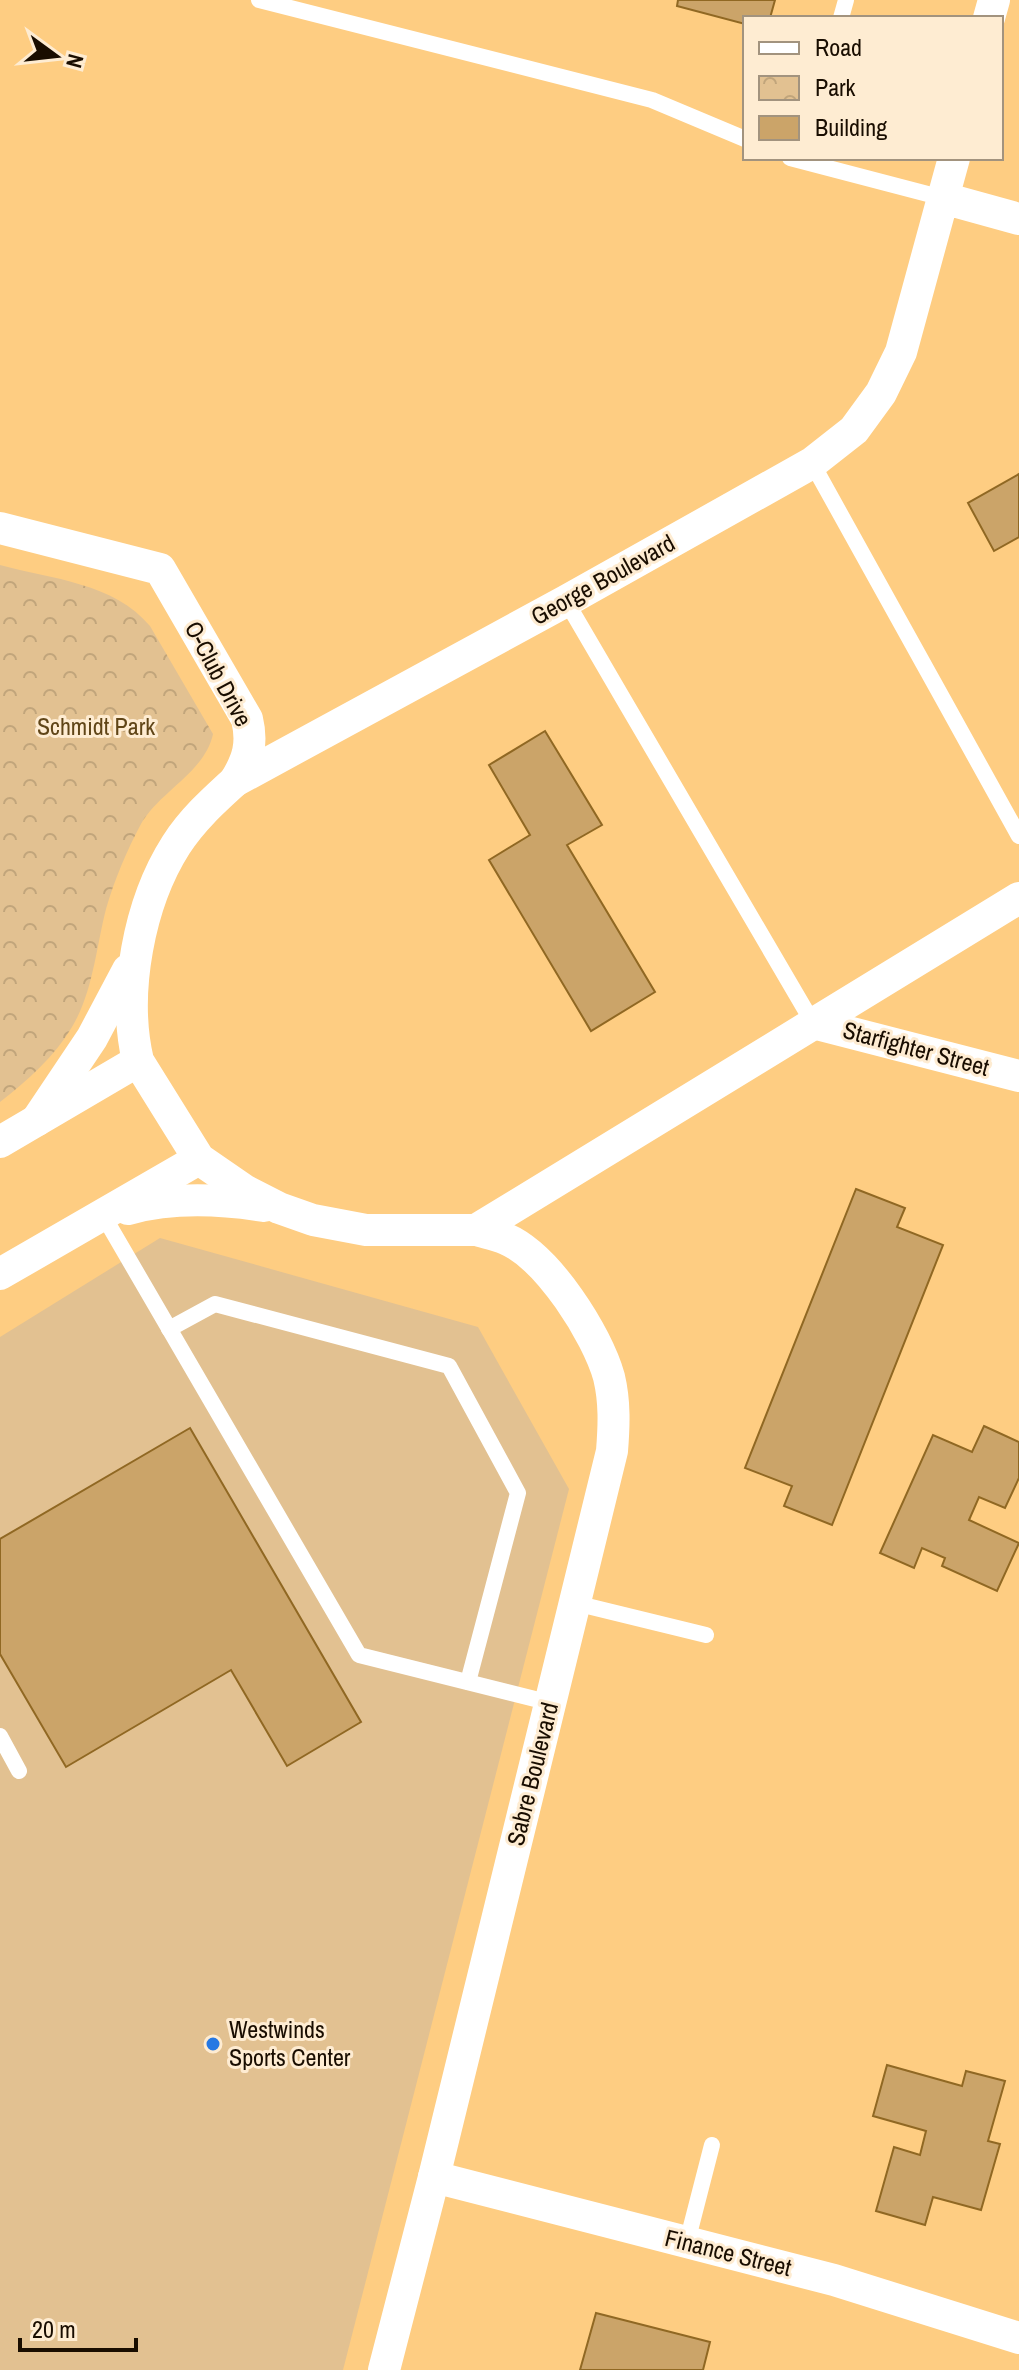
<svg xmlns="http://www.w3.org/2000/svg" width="1019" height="2370" viewBox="0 0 1019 2370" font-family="'Archivo Narrow',sans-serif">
	<defs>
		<pattern id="park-crowns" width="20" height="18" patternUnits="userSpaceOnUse" patternTransform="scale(2)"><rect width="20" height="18" fill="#e2c191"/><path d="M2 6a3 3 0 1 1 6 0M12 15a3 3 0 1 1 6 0" fill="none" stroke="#c1a57b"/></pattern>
	</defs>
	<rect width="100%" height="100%" fill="#f8ddb6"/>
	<!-- built -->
	<path fill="#fecd82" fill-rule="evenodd" d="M 0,0 L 1019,0 L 1019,2370 L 0,2370 ZM 745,18 L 1001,18 L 1001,158 L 745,158 Z"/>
	<!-- grass -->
	<polygon fill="#e2c191" points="160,1238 478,1327 569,1489 343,2370 0,2370 0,1337"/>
	<!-- park -->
	<path fill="url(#park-crowns)" d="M 0,565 C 52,579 114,583 150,626 L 213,734 C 205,772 160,791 141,824 C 127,850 114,881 106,909 C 96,948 93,992 72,1027 C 55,1056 27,1081 0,1102 Z"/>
	<!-- building -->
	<g fill="#cba469" stroke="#906823" stroke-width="2">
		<polygon points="678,0 775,0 770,18 745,18 745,24 677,6"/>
		<polygon points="1019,474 1019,537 994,551 968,503"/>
		<polygon points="545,731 602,825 567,845 655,992 591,1031 489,860 530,835 489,765"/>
		<polygon points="856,1189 905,1208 897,1227 943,1245 832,1525 784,1506 792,1486 745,1468"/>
		<polygon points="984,1426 1019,1442 1019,1478 1005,1508 979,1497 969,1520 1019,1543 997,1591 942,1566 945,1558 922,1548 914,1568 880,1553 933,1435 972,1452"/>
		<polygon points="190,1428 361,1722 287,1766 231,1670 66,1767 0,1654 0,1539"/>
		<polygon points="887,2065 962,2086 966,2071 1005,2081 988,2141 1000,2144 981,2210 933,2197 925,2225 876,2211 894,2147 920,2155 926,2131 873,2116"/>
		<polygon points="596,2313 710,2342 703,2370 580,2370"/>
	</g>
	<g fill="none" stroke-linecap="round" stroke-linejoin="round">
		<!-- lane -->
		<g stroke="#fff" stroke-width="16">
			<polyline points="259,0 652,100 745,139"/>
			<polyline points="841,18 846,0"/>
			<polyline points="790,158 943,198"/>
			<polyline points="812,463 1019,836"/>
			<polyline points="566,601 813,1023"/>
			<polyline points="103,1215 359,1655 551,1703"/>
			<polyline points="169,1329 215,1304 449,1366 518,1493 468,1682"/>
			<polyline points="575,1603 706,1635"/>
			<polyline points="0,1736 19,1771"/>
			<polyline points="687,2242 712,2145"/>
		</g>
		<!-- street -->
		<g stroke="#fff" stroke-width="32">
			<polyline points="989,18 994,0"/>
			<polyline points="943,198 954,158"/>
			<path d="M 1019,219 L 943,198 L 901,352 L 881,393 L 854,430 L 812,463 L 566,601 L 235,781 C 213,801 192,820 176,845 C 139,903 122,993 138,1061 L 199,1159 L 244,1190 L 279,1208 L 313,1220 L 366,1230 L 476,1230 L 1019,898"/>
			<path d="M 0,528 L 160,569 L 247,719 C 253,744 248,760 235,781"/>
			<polyline points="813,1023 1019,1076"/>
			<polyline points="37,1120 92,1038 128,970"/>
			<polyline points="0,1142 138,1061"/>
			<path d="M 128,1209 C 171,1197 220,1199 264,1206"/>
			<polyline points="0,1274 199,1159"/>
			<polyline points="434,2177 834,2280 1019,2338"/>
			<path d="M 384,2370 L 434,2177 L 612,1451 C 614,1426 615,1402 609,1377 C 597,1334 548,1257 506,1239 C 497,1235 486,1233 476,1230"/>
		</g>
	</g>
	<!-- markers -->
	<circle fill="#2678e3" stroke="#feecd2" stroke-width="3" cx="213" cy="2044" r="8"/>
	<g text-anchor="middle" stroke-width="6" stroke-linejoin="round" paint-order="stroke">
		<!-- street labels -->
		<g font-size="24" fill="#190d00" stroke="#feecd2">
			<text transform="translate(603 580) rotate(-29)" y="8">George Boulevard</text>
			<text transform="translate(218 674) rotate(62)" y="8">O-Club Drive</text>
			<text transform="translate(916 1049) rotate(15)" y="8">Starfighter Street</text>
			<text transform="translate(533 1774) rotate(-76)" y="8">Sabre Boulevard</text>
			<text transform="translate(728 2253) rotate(14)" y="8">Finance Street</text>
		</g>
		<!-- park labels -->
		<g font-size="24" fill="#604517" stroke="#feecd2">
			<text x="96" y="735">Schmidt Park</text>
		</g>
		<!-- poi labels -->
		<g font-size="24" fill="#190d00" stroke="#feecd2" text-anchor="start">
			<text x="229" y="2038">Westwinds<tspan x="229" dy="28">Sports Center</tspan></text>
		</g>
	</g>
	<!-- legend -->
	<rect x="743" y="16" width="260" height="144" fill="#feecd2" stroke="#a2937e" stroke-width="2"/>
	<rect x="759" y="42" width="40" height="12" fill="#ffffff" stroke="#a2937e" stroke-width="2"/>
	<text x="815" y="56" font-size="24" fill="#190d00">Road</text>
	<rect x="759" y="76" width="40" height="24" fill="url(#park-crowns)" stroke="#a2937e" stroke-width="2"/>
	<text x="815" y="96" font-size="24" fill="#190d00">Park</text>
	<rect x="759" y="116" width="40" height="24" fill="#cba469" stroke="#a2937e" stroke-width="2"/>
	<text x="815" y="136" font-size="24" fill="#190d00">Building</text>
	<!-- north arrow -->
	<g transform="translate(56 56) rotate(105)" stroke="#feecd2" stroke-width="6" paint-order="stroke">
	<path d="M0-6L14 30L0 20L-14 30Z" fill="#190d00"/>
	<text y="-12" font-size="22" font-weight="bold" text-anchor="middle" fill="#190d00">N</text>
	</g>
	<!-- scale -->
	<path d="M20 2338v12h116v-12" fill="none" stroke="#190d00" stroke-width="4"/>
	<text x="32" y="2338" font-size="24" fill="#190d00" stroke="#feecd2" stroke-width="6" paint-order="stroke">20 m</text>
</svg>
